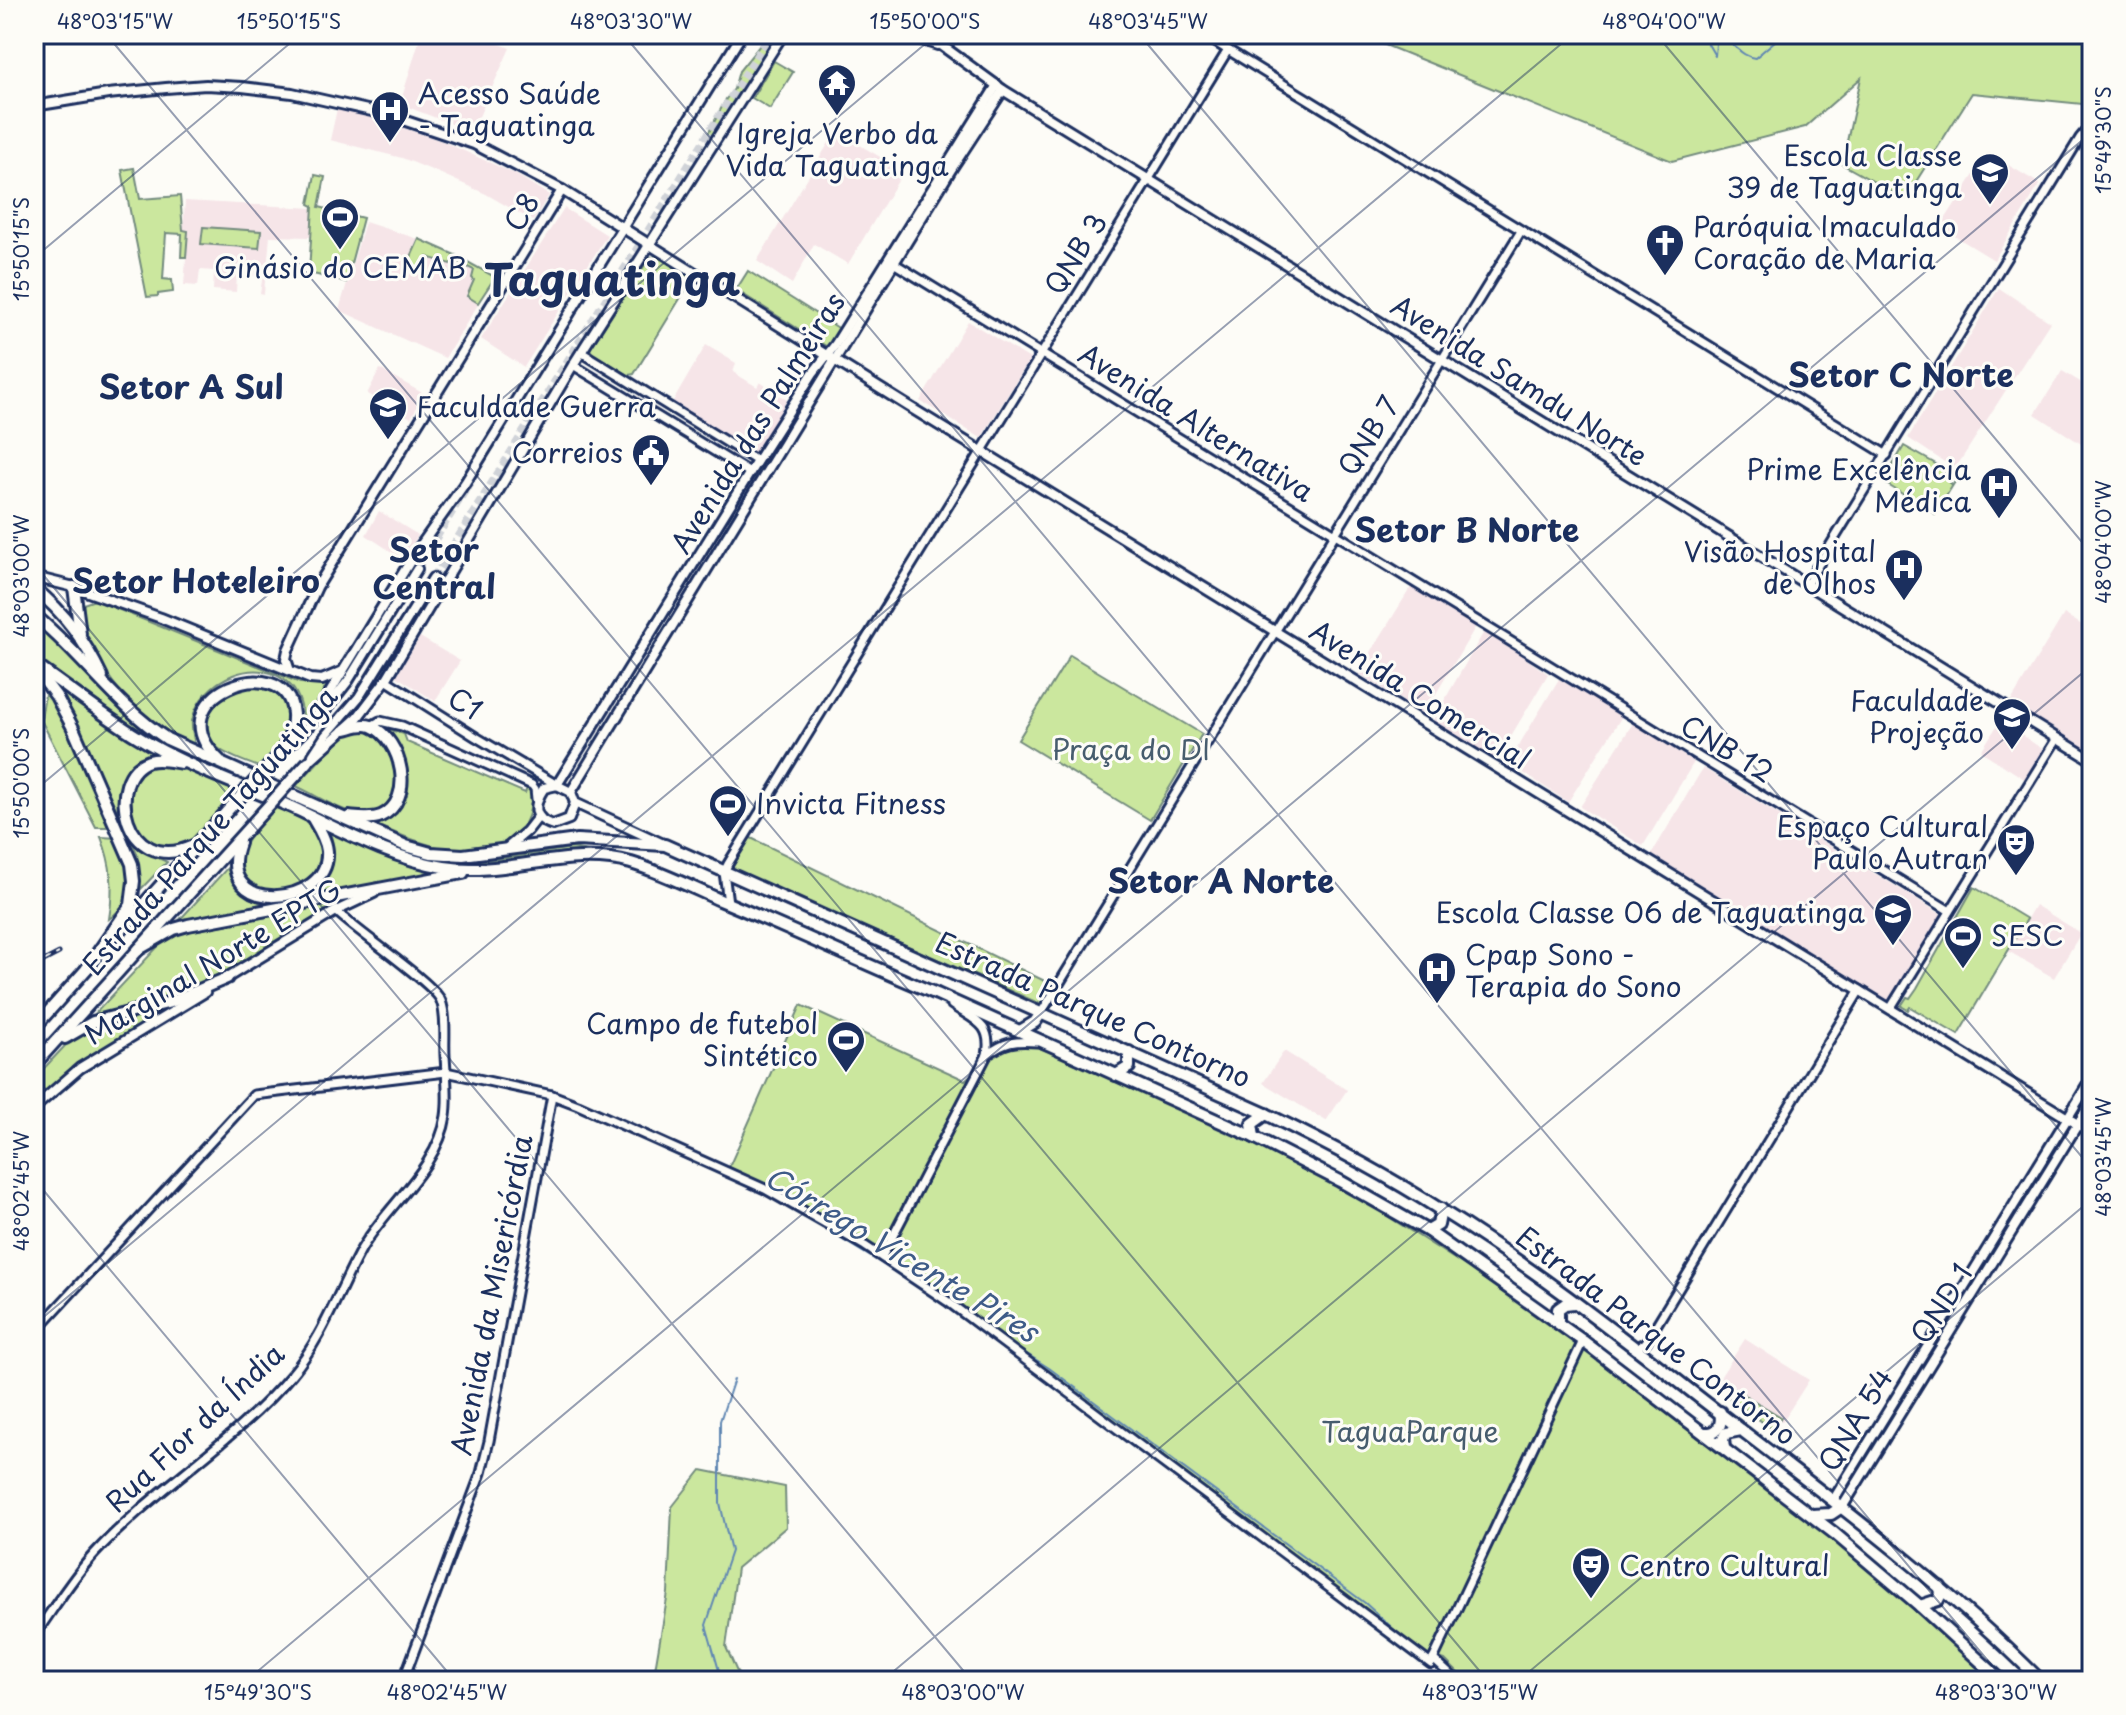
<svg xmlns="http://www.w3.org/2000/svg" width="2126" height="1715" viewBox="0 0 2126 1715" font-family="'Playpen Sans',sans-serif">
	<rect width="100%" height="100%" fill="#fdfcf7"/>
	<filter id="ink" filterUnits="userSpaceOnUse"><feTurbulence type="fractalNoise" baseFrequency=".0125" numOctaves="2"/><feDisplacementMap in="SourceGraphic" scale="16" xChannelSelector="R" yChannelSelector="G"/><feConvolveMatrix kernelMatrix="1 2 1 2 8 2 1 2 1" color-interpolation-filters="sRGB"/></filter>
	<g filter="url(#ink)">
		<!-- built -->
		<g fill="#f6e5e8">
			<polygon points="421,34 475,34 510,48 472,132 400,104"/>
			<polygon points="337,109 383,121 442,141 515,174 549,195 533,221 486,194 439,173 402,158 330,140"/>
			<polygon points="836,131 904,171 848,264 814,244 792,284 757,261"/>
			<polygon points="1988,153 2040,184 1994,260 1940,227"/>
			<polygon points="185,201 313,208 311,237 270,236 267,269 272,270 271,280 265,280 264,295 260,294 262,280 259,279 259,276 237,275 236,292 213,290 214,271 200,270 198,286 184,285 188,232 183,231"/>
			<polygon points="564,208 607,235 524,367 481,339"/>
			<polygon points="365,222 431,243 495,277 445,358 339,310"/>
			<polygon points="1999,288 2050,322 1955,469 1908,438"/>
			<polygon points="968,321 1030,359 981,438 920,401"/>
			<polygon points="706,345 736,363 733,372 757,387 760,382 787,400 755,454 672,403"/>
			<polygon points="380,369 424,394 411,418 367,394"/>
			<polygon points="2062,371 2092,389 2092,444 2089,449 2035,414"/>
			<polygon points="379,511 418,535 404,560 366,535"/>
			<polygon points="1411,587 1476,626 1424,714 1358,673"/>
			<polygon points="2064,614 2092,631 2092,753 2010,703"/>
			<polygon points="1485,630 1548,674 1496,761 1433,720"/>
			<polygon points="420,637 460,661 435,701 396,676"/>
			<polygon points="1559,679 1622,716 1568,802 1508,763"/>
			<polygon points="2000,721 2044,750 2026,780 1981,751"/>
			<polygon points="1633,723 1694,762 1643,846 1580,807"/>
			<polygon points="1703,768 1944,916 1891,1004 1651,855"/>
			<polygon points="2035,905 2081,933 2054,978 2008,951"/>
			<polygon points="1284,1051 1347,1090 1326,1121 1263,1083"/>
			<polygon points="1745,1339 1809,1380 1782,1422 1717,1382"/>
		</g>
		<!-- green -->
		<g fill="#cbe79e" stroke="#738b7e" stroke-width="2">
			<polygon points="1358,34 2092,34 2092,105 1972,93 1905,199 1842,164 1861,78 1805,127 1672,161"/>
			<polygon points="764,40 771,44 690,173 710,138 707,136 726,99 734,89 739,71"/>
			<polygon points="774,61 793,72 770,109 752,98"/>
			<polygon points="134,168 140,199 180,196 183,230 188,231 186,257 181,257 182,234 166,233 163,279 172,280 173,292 158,294 158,296 147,297 122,170"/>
			<polygon points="315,175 325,177 319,207 363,218 346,282 309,273 313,206 309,204"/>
			<polygon points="203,227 261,231 259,248 201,244"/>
			<polygon points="419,239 455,255 495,277 478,303 467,296 474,280 472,278 474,270 453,260 451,264 427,257 421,272 407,266"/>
			<polygon points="650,257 658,257 692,279 634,374 629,375 592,353 590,349"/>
			<polygon points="748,271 840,329 829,348 736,290"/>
			<polygon points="1904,446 1941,467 1952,486 1958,477 1935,514 1883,482"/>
			<path d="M 95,600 L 300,683 L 332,684 L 304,722 C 302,709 300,696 291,686 C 260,652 200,679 192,721 C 191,728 194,739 195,746 C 178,739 162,731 147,719 C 122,700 73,635 83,604 Z"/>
			<polygon points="34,618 148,731 430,857 474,862 572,848 588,851 565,852 476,866 430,861 382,843 287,797 145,736 34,656"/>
			<polygon points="1070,655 1202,734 1150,820 1018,740"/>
			<path d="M 256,684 L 278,691 L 291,714 L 286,737 L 259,767 C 246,762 229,757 218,748 C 198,729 208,700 231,689 C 238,686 248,685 256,684 Z"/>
			<path d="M 58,685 L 162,752 L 143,760 L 122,795 C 132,830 130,847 167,862 L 141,889 L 137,853 Z"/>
			<polygon points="46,688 57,704 115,827 96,827 41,720"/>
			<path d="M 384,728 L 404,734 L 407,742 L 525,793 L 527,788 L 531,791 C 533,806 528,820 520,832 C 491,874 410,840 374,824 C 418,810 416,754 384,728 Z"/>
			<path d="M 362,729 C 408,739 412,822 360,814 C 339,811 316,795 296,786 L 344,734 Z"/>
			<path d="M 151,764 L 175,764 L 238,790 L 186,845 C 179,846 168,849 161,848 C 126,842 121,778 151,764 Z"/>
			<path d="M 277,807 L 312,824 L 319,833 L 325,854 L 315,876 L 294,889 L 269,894 L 249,885 C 227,852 255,830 277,807 Z"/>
			<path d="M 326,825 L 383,852 L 476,869 L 174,926 L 229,866 C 233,876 236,886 244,894 C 281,924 357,880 326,825 Z"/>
			<path d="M 101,837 L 118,838 C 128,870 141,895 109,919 C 114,889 112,865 101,837 Z"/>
			<polygon points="749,837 1053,985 1043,1005 729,868"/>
			<polygon points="1974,887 2027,919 1958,1035 1910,1007 1908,1010 1901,1006 1907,997 1910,998 1917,988"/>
			<polygon points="363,895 101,1050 34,1103 34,1079 164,940 176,934 309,909"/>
			<polygon points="801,1005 965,1080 998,1050 1018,1043 1031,1045 1061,1056 1221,1127 1367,1203 1506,1292 1803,1516 1888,1584 1992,1681 1466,1681 1445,1660 1423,1654 1211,1493 895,1261 891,1251 884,1246 877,1247 729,1167"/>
			<polygon points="1733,1388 1781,1417 1772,1429 1727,1396"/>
			<polygon points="701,1470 785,1487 786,1527 737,1568 726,1647 741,1681 653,1681 668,1593 672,1507"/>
		</g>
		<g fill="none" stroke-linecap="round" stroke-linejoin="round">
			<!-- stream -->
			<g stroke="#6087b3" stroke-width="2">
				<path d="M 1687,34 L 1690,39 L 1704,37 L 1715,56 L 1716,43 L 1722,39 C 1735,43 1740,56 1755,58 L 1783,34"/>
				<polyline points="1886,34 1895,38 1920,38 1924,34"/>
				<polyline points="2052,34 2059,40 2072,34"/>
				<polyline points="404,970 435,998"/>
				<polyline points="34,1117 46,1103"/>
				<polyline points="782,1203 917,1285"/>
				<polyline points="1000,1337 1049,1368 1365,1603 1411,1645"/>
				<polyline points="1433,1665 1450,1681"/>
				<polyline points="722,1681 706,1625 731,1551 720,1503 720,1421 734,1379"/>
			</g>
			<!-- major-tunnel -->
			<g stroke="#d0d3d8" stroke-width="8" stroke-dasharray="8 4" stroke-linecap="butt">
				<polyline points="417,569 471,481"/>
				<polyline points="433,578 770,34"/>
			</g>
			<!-- minor casing -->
			<g stroke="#1b2f5e" stroke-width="13">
				<g id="minor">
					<polyline points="1202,34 1887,455"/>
					<polyline points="892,262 1950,911"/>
					<polyline points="581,352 757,461"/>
					<polyline points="573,365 750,473"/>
					<polyline points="1806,585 2080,138 2085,132 2092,130"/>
					<polyline points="386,680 476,737 557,785"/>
					<polyline points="371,726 380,721 402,726 532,785 535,789 536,799"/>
					<polyline points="728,903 724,872 728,864 1228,50"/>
					<polyline points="1890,1009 2057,738"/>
					<polyline points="1041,1013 1521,231"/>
					<path d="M 987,1055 C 1004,1042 1015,1040 1037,1042"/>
					<path d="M 882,1257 L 987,1055 C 993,1024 974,1020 952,1005"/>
					<polyline points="34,1333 254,1095 446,1072 552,1095 578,1105 765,1189 865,1246 947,1301 1431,1664 1583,1341"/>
					<polyline points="1635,1348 1646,1342 1860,990"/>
					<path d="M 34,1636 C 54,1608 72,1578 95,1553 C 155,1488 235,1442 292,1374 C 323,1338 339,1289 362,1248 C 388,1204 438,1168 446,1116 C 449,1097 446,1075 445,1056 C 444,1039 447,1017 441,1001 C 436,985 355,930 336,911"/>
					<polyline points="1433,1659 1457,1681"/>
					<polyline points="403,1681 481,1473 489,1441 552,1095"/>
				</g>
			</g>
			<!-- major casing -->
			<g stroke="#1b2f5e" stroke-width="14">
				<g id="major">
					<polyline points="905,34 938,45"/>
					<polyline points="926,34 1003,90 2092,760"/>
					<polyline points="34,106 108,94 166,88 206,85 242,87 292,93 385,114 474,144 562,190 908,406 2092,1133"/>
					<polyline points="34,577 74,587 161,618 310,679 322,680 341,672"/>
					<polyline points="290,671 286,659 288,650 317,587 562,190"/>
					<polyline points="310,725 414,555 465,483 742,34"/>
					<polyline points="284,750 326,709 348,681 417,569"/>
					<polyline points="313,755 326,735 359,697 433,578"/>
					<polyline points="308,762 358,717 386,680 573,365 783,34"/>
					<polyline points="557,785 757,461 813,373 835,345 997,85"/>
					<polyline points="571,792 952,168 1003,90"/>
					<path d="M 575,803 L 569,819 L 553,825 C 532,819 533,804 544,788 L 557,785 L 571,792 L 575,803 L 661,843"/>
					<polyline points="508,847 527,831 538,817"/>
					<polyline points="223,980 336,911 374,893"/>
					<polyline points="34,1108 80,1068 205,992"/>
					<polyline points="1834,1499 2092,1078"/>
					<polyline points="1843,1506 2092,1101"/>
				</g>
			</g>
			<!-- highway casing -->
			<g stroke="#1b2f5e" stroke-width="16">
				<g id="highway">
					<polyline points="74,587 80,634"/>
					<path d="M 34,588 C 65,613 85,641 102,677"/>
					<path d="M 34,615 C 81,653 116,706 167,739 L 406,846 L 431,853 L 463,855 L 577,840 L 665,845 L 1266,1114 C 1326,1143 1385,1174 1441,1210 C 1547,1276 1645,1356 1744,1432 C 1847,1511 1949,1589 2041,1681"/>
					<path d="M 34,664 C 69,688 102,715 138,737 C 188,768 245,786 298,810 C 344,832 393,859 444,867 C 507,877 568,846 631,863 C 661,872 691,887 720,900 C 793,930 864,964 937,994 L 1254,1137 L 1340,1181 L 1428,1231 L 1583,1341 L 1834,1533 L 1920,1606 L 2002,1681"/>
					<polyline points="37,671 56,696 73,728 132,864 134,881 131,905 87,968"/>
					<path d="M 346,729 C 354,727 363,723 371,726 C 402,739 416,800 381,816 C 371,820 359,818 349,817"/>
					<path d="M 220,761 C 151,696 288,646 293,714 C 294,734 284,751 271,764"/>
					<path d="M 181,763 C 170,761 160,758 149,761 C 104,776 123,877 193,846"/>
					<path d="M 239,843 C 212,917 331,908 327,851 C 326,839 318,827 312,817"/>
					<polyline points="117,934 238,799"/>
					<polyline points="139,949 174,929 188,925 463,873"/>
					<polyline points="34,1028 91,964"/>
					<polyline points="1020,1031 1035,1022 1041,1013"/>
					<polyline points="65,1038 93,1022 171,1002 227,978"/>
					<polyline points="34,1065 262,813"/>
					<polyline points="1116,1075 1129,1067 1129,1052"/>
					<polyline points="1254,1137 1252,1124 1266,1114"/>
					<polyline points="1428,1231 1438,1225 1441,1209"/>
					<polyline points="1558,1323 1558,1309 1565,1304 1574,1303"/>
					<path d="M 1704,1433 C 1718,1434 1723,1425 1720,1412"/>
					<polyline points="1724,1448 1723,1439 1726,1433 1741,1430"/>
					<polyline points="1812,1515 1831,1514 1843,1506"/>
					<polyline points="1920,1606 1938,1600 1941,1594 1940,1587"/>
				</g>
			</g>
			<!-- minor -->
			<use href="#minor" stroke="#fdfcf7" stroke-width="7"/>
			<!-- major -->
			<use href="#major" stroke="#fdfcf7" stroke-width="8"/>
			<!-- highway -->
			<use href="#highway" stroke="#fdfcf7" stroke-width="10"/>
			<!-- rail casing -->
			<g stroke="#1b2f5e" stroke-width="5">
				<polyline id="rail" points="34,966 59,953"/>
			</g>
			<!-- rail -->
			<use href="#rail" stroke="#fdfcf7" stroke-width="2" stroke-dasharray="6" stroke-linecap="butt"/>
			<!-- highway-bridge casing -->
			<g stroke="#1b2f5e" stroke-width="16" stroke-linecap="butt">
				<g id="highway-bridge">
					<polyline points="238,799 271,764"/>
					<polyline points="262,813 308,762"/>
				</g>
			</g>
			<!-- highway-bridge -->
			<use href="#highway-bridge" stroke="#fdfcf7" stroke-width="10"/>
		</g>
	</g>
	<!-- ticks -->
	<path fill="none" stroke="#1b2f5e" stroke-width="2" stroke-opacity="0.45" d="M 106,34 L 1488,1681M 623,34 L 2005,1681M 1139,34 L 2092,1169M 1656,34 L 2092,554M 34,258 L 301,34M 34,564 L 972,1681M 34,791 L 937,34M 34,1179 L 455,1681M 34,1325 L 1573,34M 246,1681 L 2092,132M 882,1681 L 2092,665M 1518,1681 L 2092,1199"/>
	<!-- icons -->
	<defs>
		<g id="temple-pin" transform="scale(2)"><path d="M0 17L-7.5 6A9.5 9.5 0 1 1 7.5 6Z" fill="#1b2f5e" stroke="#fdfcf7"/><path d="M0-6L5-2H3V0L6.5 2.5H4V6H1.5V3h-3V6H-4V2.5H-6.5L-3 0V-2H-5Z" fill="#fff"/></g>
		<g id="hospital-pin" transform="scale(2)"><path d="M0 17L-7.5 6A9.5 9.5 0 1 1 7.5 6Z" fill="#1b2f5e" stroke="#fdfcf7"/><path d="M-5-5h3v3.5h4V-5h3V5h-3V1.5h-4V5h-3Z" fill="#fff"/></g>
		<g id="school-pin" transform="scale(2)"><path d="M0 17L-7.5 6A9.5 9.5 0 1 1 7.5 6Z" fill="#1b2f5e" stroke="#fdfcf7"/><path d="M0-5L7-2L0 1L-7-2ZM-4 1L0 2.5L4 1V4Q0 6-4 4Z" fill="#fff"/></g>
		<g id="stadium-pin" transform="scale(2)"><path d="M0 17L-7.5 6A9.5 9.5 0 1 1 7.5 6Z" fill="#1b2f5e" stroke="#fdfcf7"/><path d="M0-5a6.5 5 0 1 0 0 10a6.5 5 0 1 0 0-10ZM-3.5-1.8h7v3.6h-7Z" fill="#fff"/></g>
		<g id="church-pin" transform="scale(2)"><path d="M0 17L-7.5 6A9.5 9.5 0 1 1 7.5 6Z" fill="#1b2f5e" stroke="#fdfcf7"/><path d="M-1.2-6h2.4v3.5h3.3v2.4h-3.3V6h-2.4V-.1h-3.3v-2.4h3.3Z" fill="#fff"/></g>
		<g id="university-pin" transform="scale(2)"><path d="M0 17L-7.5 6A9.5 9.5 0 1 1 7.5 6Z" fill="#1b2f5e" stroke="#fdfcf7"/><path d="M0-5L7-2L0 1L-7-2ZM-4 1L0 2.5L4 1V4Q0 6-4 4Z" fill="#fff"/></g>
		<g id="civic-pin" transform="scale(2)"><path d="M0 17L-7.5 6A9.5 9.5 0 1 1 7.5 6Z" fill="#1b2f5e" stroke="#fdfcf7"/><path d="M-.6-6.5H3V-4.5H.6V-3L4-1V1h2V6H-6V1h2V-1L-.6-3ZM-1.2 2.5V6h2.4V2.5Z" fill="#fff"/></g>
		<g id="theatre-pin" transform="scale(2)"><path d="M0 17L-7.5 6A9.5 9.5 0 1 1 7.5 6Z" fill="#1b2f5e" stroke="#fdfcf7"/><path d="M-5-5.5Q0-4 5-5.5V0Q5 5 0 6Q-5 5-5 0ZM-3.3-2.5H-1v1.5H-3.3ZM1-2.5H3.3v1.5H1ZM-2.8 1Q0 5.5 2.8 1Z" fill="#fff"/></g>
	</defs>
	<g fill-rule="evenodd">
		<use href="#temple-pin" x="837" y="83"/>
		<use href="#hospital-pin" x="390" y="110"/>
		<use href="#school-pin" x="1990" y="172"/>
		<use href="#stadium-pin" x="340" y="217"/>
		<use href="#church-pin" x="1665" y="243"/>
		<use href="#university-pin" x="388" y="407"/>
		<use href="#civic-pin" x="651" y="453"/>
		<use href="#hospital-pin" x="1999" y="486"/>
		<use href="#hospital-pin" x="1904" y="568"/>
		<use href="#university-pin" x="2012" y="717"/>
		<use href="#stadium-pin" x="728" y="804"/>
		<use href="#theatre-pin" x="2016" y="843"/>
		<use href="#school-pin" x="1893" y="913"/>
		<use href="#stadium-pin" x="1963" y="936"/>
		<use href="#hospital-pin" x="1437" y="971"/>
		<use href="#stadium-pin" x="846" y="1040"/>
		<use href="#theatre-pin" x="1591" y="1566"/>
	</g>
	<g text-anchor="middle" stroke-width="6" stroke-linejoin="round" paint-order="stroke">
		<!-- poi labels -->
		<g font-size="28" fill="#1b2f5e" stroke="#fdfcf7" text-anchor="end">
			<text x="418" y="104" text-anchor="start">Acesso Saúde<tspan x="418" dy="32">- Taguatinga</tspan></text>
			<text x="837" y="144" text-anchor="middle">Igreja Verbo da<tspan x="837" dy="32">Vida Taguatinga</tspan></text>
			<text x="1962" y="166">Escola Classe<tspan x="1962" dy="32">39 de Taguatinga</tspan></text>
			<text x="1693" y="237" text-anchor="start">Paróquia Imaculado<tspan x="1693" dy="32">Coração de Maria</tspan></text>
			<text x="340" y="278" text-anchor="middle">Ginásio do CEMAB</text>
			<text x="416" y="417" text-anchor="start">Faculdade Guerra</text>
			<text x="623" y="463">Correios</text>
			<text x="1971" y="480">Prime Excelência<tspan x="1971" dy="32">Médica</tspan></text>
			<text x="1876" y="562">Visão Hospital<tspan x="1876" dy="32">de Olhos</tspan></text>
			<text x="1984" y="711">Faculdade<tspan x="1984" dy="32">Projeção</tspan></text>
			<text x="756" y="814" text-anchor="start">Invicta Fitness</text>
			<text x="1988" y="837">Espaço Cultural<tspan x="1988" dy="32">Paulo Autran</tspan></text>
			<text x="1865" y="923">Escola Classe 06 de Taguatinga</text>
			<text x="1991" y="946" text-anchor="start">SESC</text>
			<text x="1465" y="965" text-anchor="start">Cpap Sono -<tspan x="1465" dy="32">Terapia do Sono</tspan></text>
			<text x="818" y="1034">Campo de futebol<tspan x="818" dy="32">Sintético</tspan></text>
			<text x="1619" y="1576" text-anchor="start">Centro Cultural</text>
		</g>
		<!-- street labels -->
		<g font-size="28" fill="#1b2f5e" stroke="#fdfcf7">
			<text transform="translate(522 212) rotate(-58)" y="10">C8</text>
			<text transform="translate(1076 254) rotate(-58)" y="10">QNB 3</text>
			<text transform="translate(1519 381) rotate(32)" y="10">Avenida Samdu Norte</text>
			<text transform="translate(758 423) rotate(-58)" y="10">Avenida das Palmeiras</text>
			<text transform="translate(1196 423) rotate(32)" y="10">Avenida Alternativa</text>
			<text transform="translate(1369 436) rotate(-58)" y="10">QNB 7</text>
			<text transform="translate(1420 695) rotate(32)" y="10">Avenida Comercial</text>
			<text transform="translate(465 704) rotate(32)" y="10">C1</text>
			<text transform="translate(1727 749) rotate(31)" y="10">CNB 12</text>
			<text transform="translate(210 831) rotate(-49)" y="10">Estrada Parque Taguatinga</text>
			<text transform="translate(213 962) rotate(-31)" y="10">Marginal Norte EPTG</text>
			<text transform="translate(1093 1010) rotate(24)" y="10">Estrada Parque Contorno</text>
			<text transform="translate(492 1295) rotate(-79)" y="10">Avenida da Misericórdia</text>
			<text transform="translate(1942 1304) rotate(-58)" y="10">QND 1</text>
			<text transform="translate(1656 1336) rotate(37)" y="10">Estrada Parque Contorno</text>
			<text transform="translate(1856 1420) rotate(-59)" y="10">QNA 54</text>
			<text transform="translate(195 1428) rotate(-43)" y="10">Rua Flor da Índia</text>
		</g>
		<!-- park labels -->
		<g font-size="28" fill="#475d6e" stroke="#fdfcf7">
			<text x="1131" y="760">Praça do DI</text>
			<text x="1410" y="1442">TaguaParque</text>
		</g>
		<!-- water labels -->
		<g font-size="30" font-style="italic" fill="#3e5b88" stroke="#fdfcf7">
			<text transform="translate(901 1255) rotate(31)" y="10">Córrego Vicente Pires</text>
		</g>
		<!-- quarter labels -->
		<g font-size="32" font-weight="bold" fill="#1b2f5e" stroke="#fdfcf7">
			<text x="1901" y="387">Setor C Norte</text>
			<text x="191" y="399">Setor A Sul</text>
			<text x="1467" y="542">Setor B Norte</text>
			<text x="434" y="562">Setor<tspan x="434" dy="37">Central</tspan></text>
			<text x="196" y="593">Setor Hoteleiro</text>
			<text x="1221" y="893">Setor A Norte</text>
		</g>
		<!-- town labels -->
		<g font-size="44" font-weight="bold" fill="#1b2f5e" stroke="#fdfcf7">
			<text x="612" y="296">Taguatinga</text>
		</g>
	</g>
	<!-- margin -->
	<rect width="2126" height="1715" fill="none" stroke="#fdfcf7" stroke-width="88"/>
	<rect x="44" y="44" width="2038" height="1627" fill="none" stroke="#1b2f5e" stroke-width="3"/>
	<g font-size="20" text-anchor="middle" fill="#1b2f5e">
		<text x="115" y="29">48°03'15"W</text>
		<text x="289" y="29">15°50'15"S</text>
		<text x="631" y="29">48°03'30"W</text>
		<text x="925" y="29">15°50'00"S</text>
		<text x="1148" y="29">48°03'45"W</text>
		<text x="1664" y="29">48°04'00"W</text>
		<text transform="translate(2104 140) rotate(-90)" y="7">15°49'30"S</text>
		<text transform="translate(22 249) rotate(-90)" y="7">15°50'15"S</text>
		<text transform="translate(2104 542) rotate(-90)" y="7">48°04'00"W</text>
		<text transform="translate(22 576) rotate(-90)" y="7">48°03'00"W</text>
		<text transform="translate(22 783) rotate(-90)" y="7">15°50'00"S</text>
		<text transform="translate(2104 1157) rotate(-90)" y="7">48°03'45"W</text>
		<text transform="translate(22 1191) rotate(-90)" y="7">48°02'45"W</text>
		<text x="258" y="1700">15°49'30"S</text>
		<text x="447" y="1700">48°02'45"W</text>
		<text x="963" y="1700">48°03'00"W</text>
		<text x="1480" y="1700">48°03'15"W</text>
		<text x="1996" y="1700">48°03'30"W</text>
	</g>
</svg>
